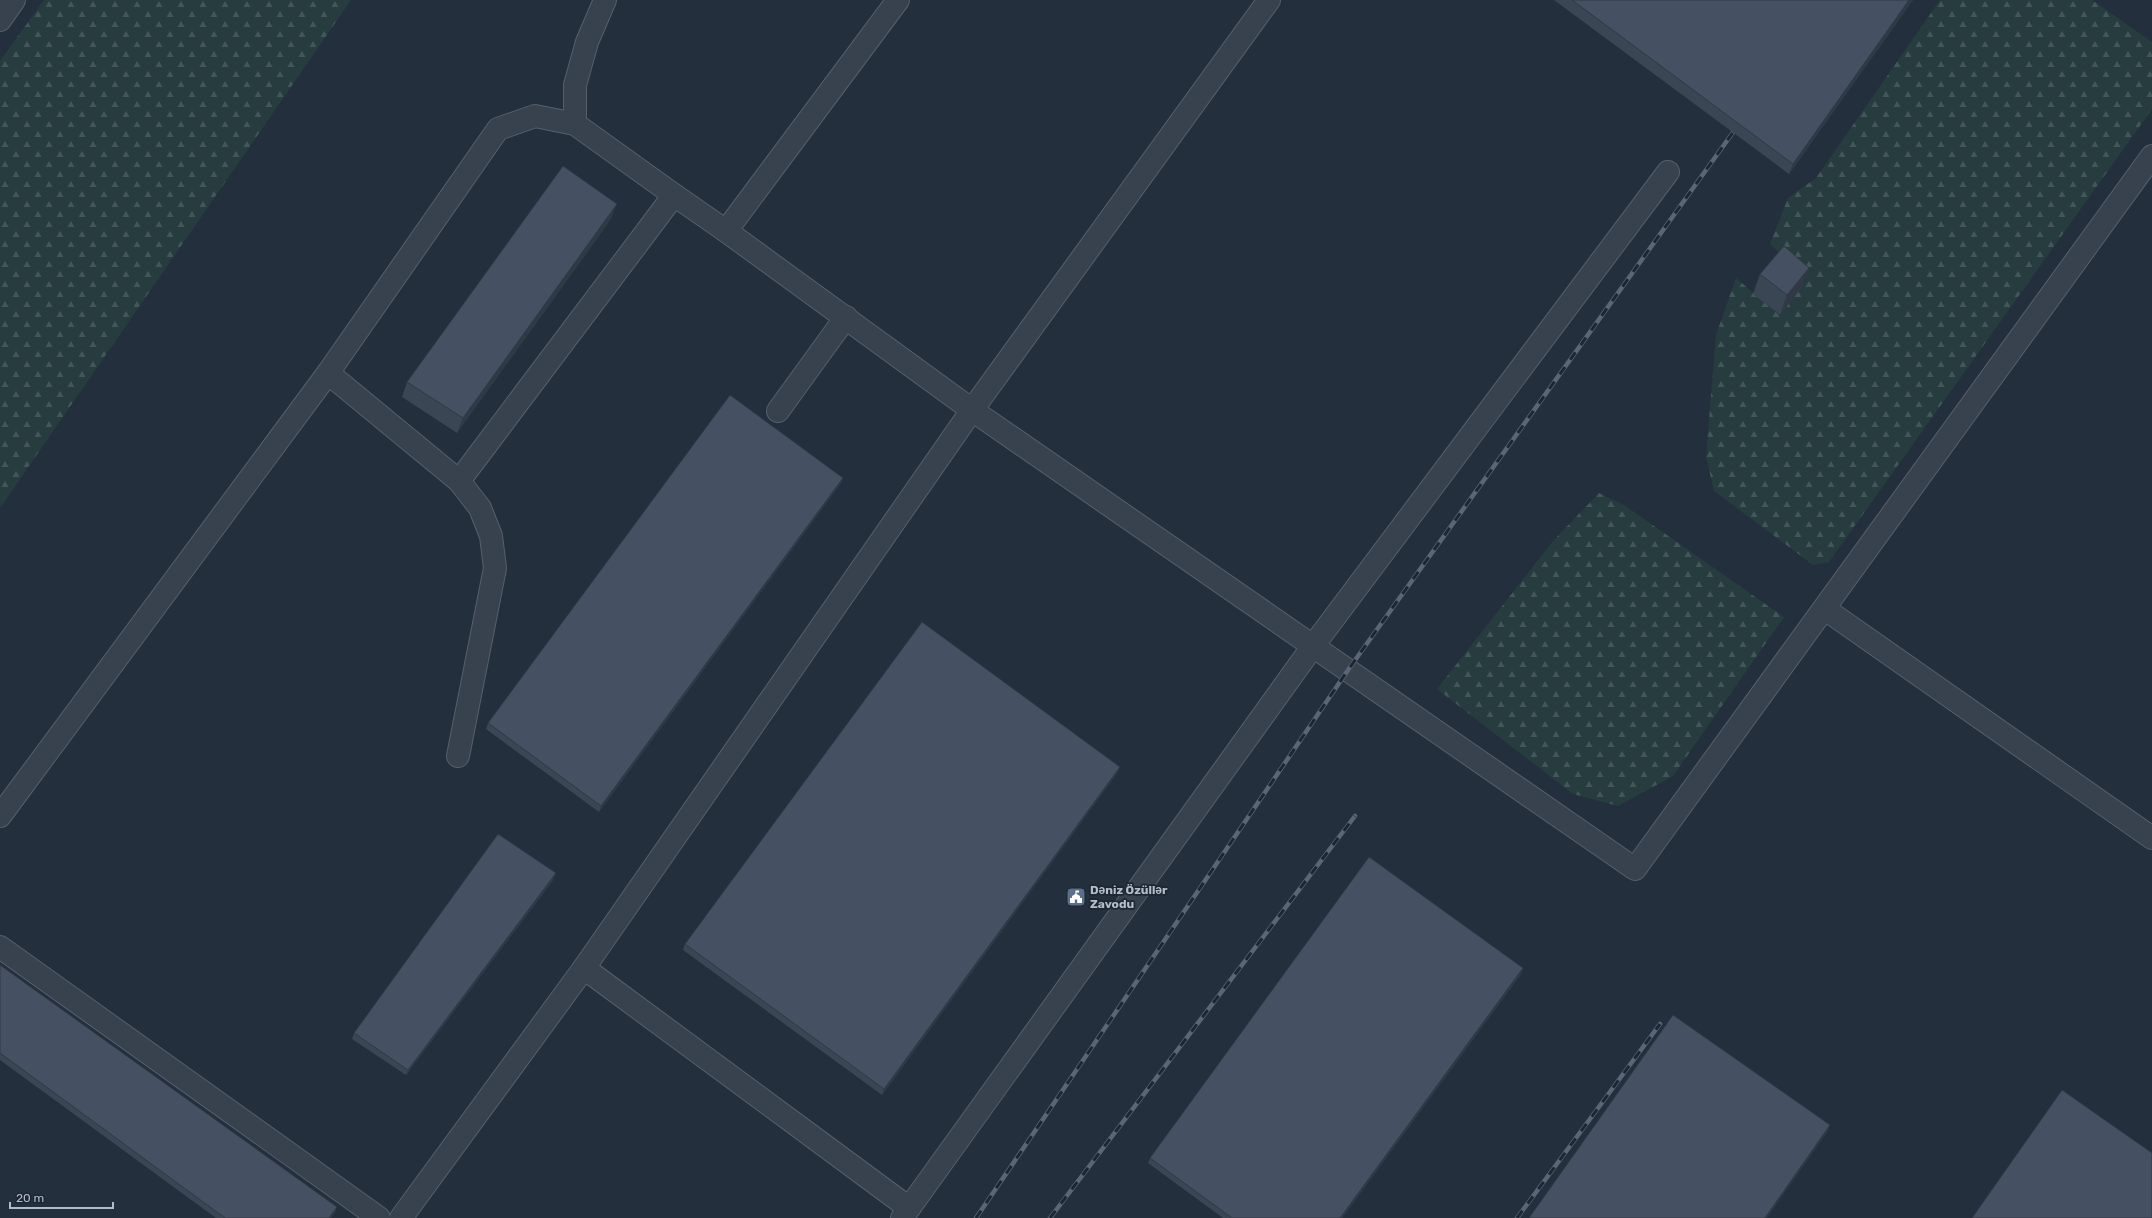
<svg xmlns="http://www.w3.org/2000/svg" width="2152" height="1218" viewBox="0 0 2152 1218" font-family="Rubik,sans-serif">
	<defs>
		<pattern id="forest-firs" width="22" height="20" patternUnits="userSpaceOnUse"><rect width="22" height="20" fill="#263c3f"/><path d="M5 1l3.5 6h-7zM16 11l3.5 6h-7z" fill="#435659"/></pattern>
	</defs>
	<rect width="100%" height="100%" fill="#242f3e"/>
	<!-- forest -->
	<g fill="url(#forest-firs)">
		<polygon points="44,0 351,0 0,508 0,61"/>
		<polygon points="1940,0 2092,0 2152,42 2152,109 1829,562 1813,565 1714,491 1706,457 1716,335 1736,278 1779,315 1802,287 1806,279 1770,244 1788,198 1816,178"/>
		<polygon points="1599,493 1624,505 1784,617 1673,776 1618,806 1573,794 1437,689 1553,541"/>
	</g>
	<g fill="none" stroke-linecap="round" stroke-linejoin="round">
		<!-- minor casing -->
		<g stroke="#565f6c" stroke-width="24">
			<g id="minor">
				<polyline points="0,20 14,0"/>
				<polyline points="575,124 575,85 587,42 605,0"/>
				<polyline points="726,231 898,0"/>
				<polyline points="328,373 459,481 674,195"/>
				<polyline points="778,411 846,317"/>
				<polyline points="1825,609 2152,838"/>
				<polyline points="458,756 495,568 491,536 480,508 459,481"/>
				<polyline points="0,816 328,373 498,129 535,116 575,124 674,195 726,231 972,410 1635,869 2152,156"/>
				<polyline points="0,947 379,1218"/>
				<polyline points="584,968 909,1208"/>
				<polyline points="401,1218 584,968 972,410 1269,0"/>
				<polyline points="902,1218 1313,646 1668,172"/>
			</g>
		</g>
		<!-- minor -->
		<use href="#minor" stroke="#38414e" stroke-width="22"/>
		<!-- rail casing -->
		<g stroke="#5a6575" stroke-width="4.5">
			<g id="rail">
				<polyline points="976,1218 1348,670 1739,124"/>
				<polyline points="1050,1218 1355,816"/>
				<polyline points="1517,1218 1660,1024"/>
			</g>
		</g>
		<!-- rail -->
		<use href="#rail" stroke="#1d2633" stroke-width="3" stroke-dasharray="9" stroke-linecap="butt"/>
	</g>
	<!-- wall -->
	<g fill="#3b4654">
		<polygon points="1554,0 1913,0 1789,174"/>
		<polygon points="611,219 457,433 402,397 407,382"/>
		<polygon points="1809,268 1802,287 1780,315 1753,294 1760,274"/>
		<polygon points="841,483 599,812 486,729 488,723"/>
		<polygon points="1118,772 882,1095 683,950 685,944"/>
		<polygon points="554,879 406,1075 352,1039 354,1033"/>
		<polygon points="0,965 337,1207 335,1212 331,1218 216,1218 0,1060"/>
		<polygon points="1523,968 1521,974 1342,1218 1223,1218 1148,1163 1150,1158"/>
	</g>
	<!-- shaded-wall -->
	<g fill="#303945">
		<polygon points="1909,0 1913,0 1789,174 1793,164"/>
		<polygon points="617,204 611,219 457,433 463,418"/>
		<polygon points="1809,268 1802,287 1780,315 1787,295"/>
		<polygon points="843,478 841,483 599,812 601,806"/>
		<polygon points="1120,767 1118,772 882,1095 884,1089"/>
		<polygon points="556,873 554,879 406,1075 408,1070"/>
		<polygon points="1523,968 1521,974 1342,1218 1340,1218"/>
		<polygon points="1830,1125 1828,1131 1767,1218 1765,1218"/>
		<polygon points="337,1207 335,1212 331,1218 329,1218"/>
	</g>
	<!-- building -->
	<g fill="#455162" stroke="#303945">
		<polygon points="1572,0 1909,0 1793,164"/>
		<polygon points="563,166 617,204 463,418 407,382"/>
		<polygon points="1784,246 1809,268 1787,295 1760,274"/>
		<polygon points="730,395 843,478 601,806 488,723"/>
		<polygon points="922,622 1120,767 884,1089 685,944"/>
		<polygon points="498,834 556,873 408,1070 354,1033"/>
		<polygon points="1369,857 1523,968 1340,1218 1232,1218 1150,1158"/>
		<polygon points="0,965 337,1207 329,1218 225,1218 0,1053"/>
		<polygon points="1673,1015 1830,1125 1765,1218 1529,1218"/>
		<polygon points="2062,1090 2152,1153 2152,1218 1972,1218"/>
	</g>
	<!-- icons -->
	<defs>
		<g id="civic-square" transform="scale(1)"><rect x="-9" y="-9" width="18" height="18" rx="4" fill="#5c6f8a" stroke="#1d2633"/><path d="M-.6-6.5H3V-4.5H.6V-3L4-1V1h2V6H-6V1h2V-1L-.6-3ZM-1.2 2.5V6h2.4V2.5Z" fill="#fff"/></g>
	</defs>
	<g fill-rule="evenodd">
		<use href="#civic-square" x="1076" y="897"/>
	</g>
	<g text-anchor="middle" stroke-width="3.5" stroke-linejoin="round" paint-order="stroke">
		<!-- poi labels -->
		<g font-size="12" font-weight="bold" fill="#b4bcc9" stroke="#1d2633" text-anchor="start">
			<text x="1090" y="894">Dəniz Özüllər<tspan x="1090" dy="14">Zavodu</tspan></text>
		</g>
	</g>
	<!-- scale -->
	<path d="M10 1202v6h103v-6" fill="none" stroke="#b4bcc9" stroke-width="2"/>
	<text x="16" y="1202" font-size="12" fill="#b4bcc9" stroke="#1d2633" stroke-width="3" paint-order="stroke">20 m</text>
</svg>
